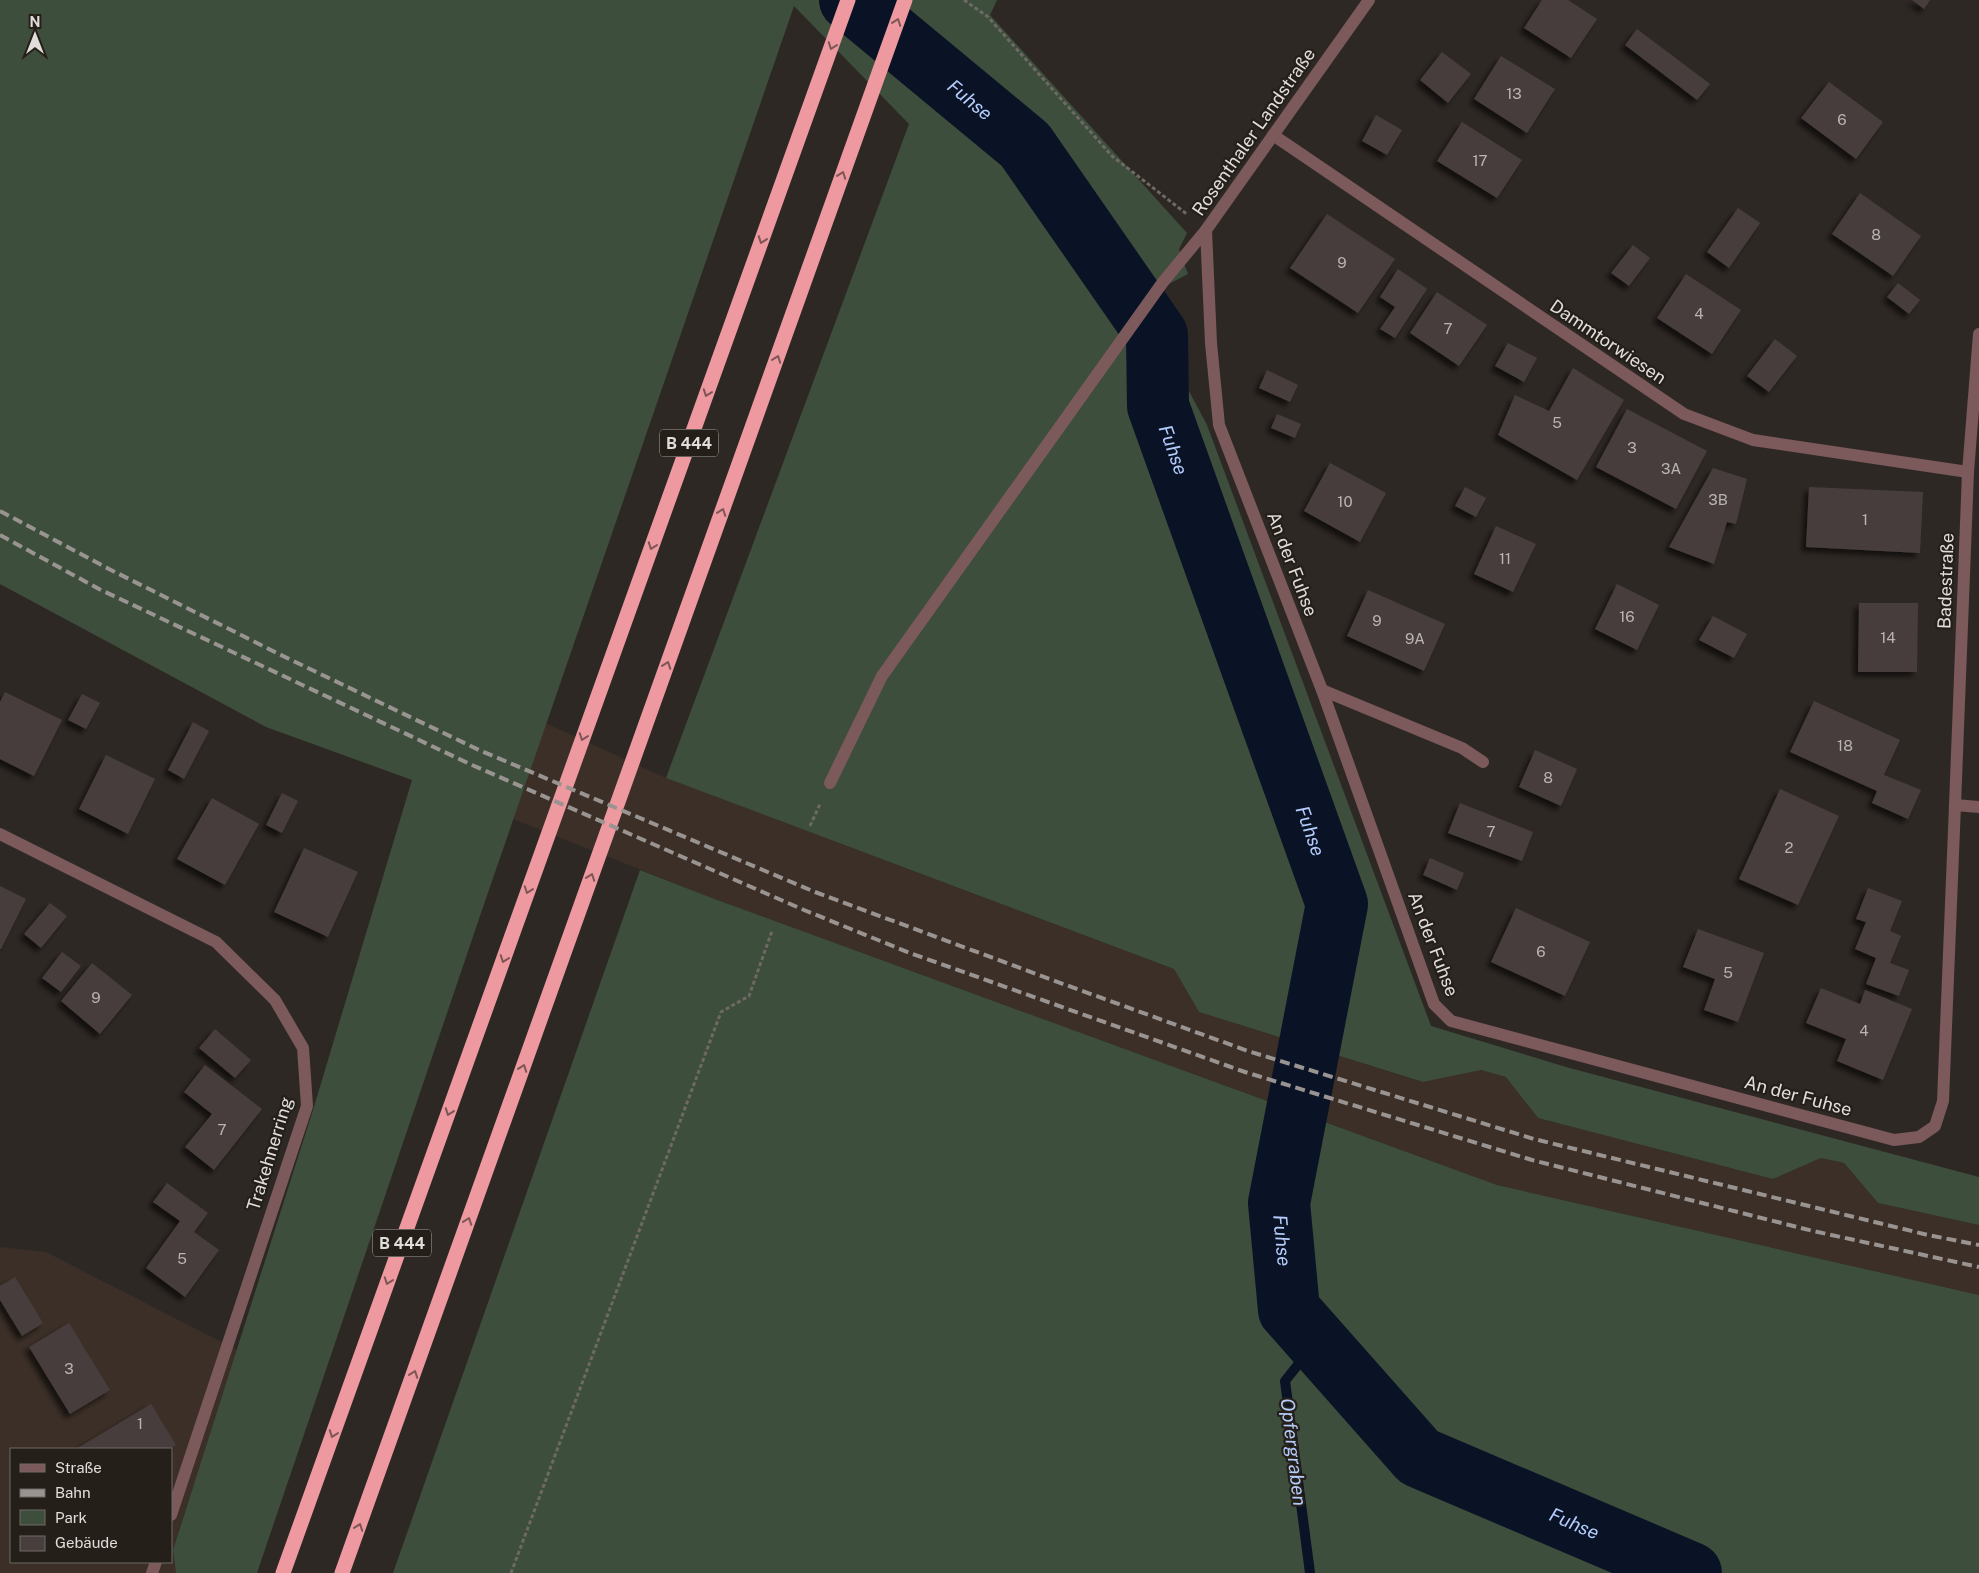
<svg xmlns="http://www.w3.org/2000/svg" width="1979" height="1573" viewBox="0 0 1979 1573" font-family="'Public Sans',sans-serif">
	<defs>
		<filter id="shadow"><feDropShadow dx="-4.5" dy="4.5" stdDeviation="2.5" flood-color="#0009"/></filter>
	</defs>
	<rect width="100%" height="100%" fill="#2e2824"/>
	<!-- built -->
	<g fill="#3b2f27" fill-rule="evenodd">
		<polygon points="0,467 275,599 666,778 1174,969 1199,1012 1422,1082 1481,1070 1507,1077 1538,1118 1773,1179 1821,1158 1844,1163 1878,1203 1979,1225 1979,1295 1497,1185 712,898 412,779 266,727 0,584"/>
		<path d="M 0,1247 L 46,1252 L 237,1350 L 173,1550 L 176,1573 L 0,1573 ZM 11,1449 L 171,1449 L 171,1562 L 11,1562 Z"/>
	</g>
	<!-- green -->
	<g fill="#3d4e3c">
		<polygon points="0,0 997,0 990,15 1187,233 1179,249 1188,274 1140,299 1207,425 1431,1026 1566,1067 1979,1177 1979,1225 1878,1203 1844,1163 1821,1158 1773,1179 1538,1118 1506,1077 1481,1070 1423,1082 1199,1012 1174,969 666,778 909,124 794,6 481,913 257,1573 176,1573 173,1550 313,1110 412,780 266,727 0,584"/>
		<polygon points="640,870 712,898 1497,1185 1979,1295 1979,1573 393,1573"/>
	</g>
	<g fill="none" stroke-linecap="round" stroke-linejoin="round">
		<!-- stream -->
		<polyline stroke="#0a1326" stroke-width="10" points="1310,1573 1285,1381 1316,1342"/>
		<!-- river -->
		<path stroke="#0a1326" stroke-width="62" id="s1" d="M 850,0 L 1025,145 L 1157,335 L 1158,406 L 1337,904 L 1279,1203 L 1289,1310 L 1419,1457 L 1691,1573"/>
	</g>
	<!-- building -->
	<g fill="#473e3d" filter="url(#shadow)">
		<polygon points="1542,0 1568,0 1597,19 1571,58 1524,28"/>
		<polygon points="1912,0 1930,0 1924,9"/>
		<polygon points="1637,29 1710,84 1697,100 1625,45"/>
		<polygon points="1442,52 1471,74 1448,103 1420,80"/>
		<polygon points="1501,56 1555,89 1527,133 1474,99"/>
		<polygon points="1829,82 1883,122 1856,159 1801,118"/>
		<polygon points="1376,115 1402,130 1387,155 1362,141"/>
		<polygon points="1462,122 1522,160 1497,198 1437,161"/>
		<polygon points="1860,193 1921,236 1893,276 1832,234"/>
		<polygon points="1738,208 1760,223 1729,268 1707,252"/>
		<polygon points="1327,214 1395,259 1358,313 1290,268"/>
		<polygon points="1633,245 1650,258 1629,286 1611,273"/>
		<polygon points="1398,269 1427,289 1395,338 1380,329 1395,307 1380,297"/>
		<polygon points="1686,274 1741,310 1712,354 1657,318"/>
		<polygon points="1898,283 1920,300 1909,314 1887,297"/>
		<polygon points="1437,292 1487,325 1459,366 1410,333"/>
		<polygon points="1775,339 1797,356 1769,392 1747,376"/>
		<polygon points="1508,343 1537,358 1524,382 1495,366"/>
		<polygon points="1573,368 1624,400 1577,480 1498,435 1515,395 1549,411"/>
		<polygon points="1267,370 1298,385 1290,402 1259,388"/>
		<polygon points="1627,409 1707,451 1676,509 1596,467"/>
		<polygon points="1277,414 1301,424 1295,438 1271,428"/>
		<polygon points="1330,463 1386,493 1360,542 1304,511"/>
		<polygon points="1713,468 1747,479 1736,524 1727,522 1714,564 1669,547"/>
		<polygon points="1465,487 1486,498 1476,517 1455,506"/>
		<polygon points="1809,487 1923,492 1920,553 1806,547"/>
		<polygon points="1496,526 1536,544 1513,592 1474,574"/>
		<polygon points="1617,584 1659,605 1637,650 1595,629"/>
		<polygon points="1368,590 1445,624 1424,671 1347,636"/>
		<polygon points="1859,603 1918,603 1917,672 1858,672"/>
		<polygon points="1713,616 1747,634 1734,658 1699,640"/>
		<polygon points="5,692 62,720 34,776 0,759 0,702"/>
		<polygon points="82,694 100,703 86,729 68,720"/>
		<polygon points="1814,701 1900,740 1884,775 1921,790 1908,819 1872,803 1877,791 1790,752"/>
		<polygon points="193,722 209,731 184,779 168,770"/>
		<polygon points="1535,750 1577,769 1561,806 1519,787"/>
		<polygon points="106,755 155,779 128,834 79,809"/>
		<polygon points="1780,789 1839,816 1798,905 1739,879"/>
		<polygon points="282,793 298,801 282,833 266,825"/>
		<polygon points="212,798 259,824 225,885 177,859"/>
		<polygon points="1460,803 1533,832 1522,861 1448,833"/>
		<polygon points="304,848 358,872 328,937 274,912"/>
		<polygon points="1430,858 1464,873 1457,890 1423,875"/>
		<polygon points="0,886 26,899 1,949 0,949"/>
		<polygon points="1868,888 1902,901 1890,931 1901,936 1890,963 1909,970 1899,996 1866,984 1876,958 1855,949 1866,922 1856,919"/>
		<polygon points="50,903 67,916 41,948 24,934"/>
		<polygon points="1516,908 1590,942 1565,996 1491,962"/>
		<polygon points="1698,929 1764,953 1738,1022 1704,1010 1715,979 1683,967"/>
		<polygon points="62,952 81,966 61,992 42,978"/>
		<polygon points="92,963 132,995 100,1034 61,1001"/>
		<polygon points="1821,988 1860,1004 1865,990 1912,1009 1883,1080 1837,1061 1846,1039 1806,1023"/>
		<polygon points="215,1029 251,1060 235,1078 199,1048"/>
		<polygon points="205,1065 262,1109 214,1170 185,1147 212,1114 184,1092"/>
		<polygon points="167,1183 208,1213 194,1232 219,1250 185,1297 146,1268 180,1221 153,1202"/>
		<polygon points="15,1277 43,1323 22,1336 0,1300 0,1286"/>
		<polygon points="69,1323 110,1390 70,1414 29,1347"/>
		<polygon points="151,1404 176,1445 169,1449 76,1449"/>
	</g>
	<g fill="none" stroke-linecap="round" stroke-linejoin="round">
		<!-- path -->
		<g stroke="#6e6965" stroke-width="3" stroke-dasharray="4 2.5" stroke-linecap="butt">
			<polyline points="964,0 988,17 1112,156 1188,215"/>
			<polyline points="810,826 820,804"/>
			<polyline points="511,1573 721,1012 749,996 772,931"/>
		</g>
		<!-- minor -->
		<g stroke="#7c595b" stroke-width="12">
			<polyline points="1273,135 1684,414 1753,440 1968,472"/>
			<polyline points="1206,230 1211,343 1219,425 1322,690 1434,1004 1451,1021 1894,1140 1919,1137 1935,1126 1943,1101 1955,805"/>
			<polyline points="1979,334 1968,472 1955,805 1979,807"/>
			<polyline points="1322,690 1462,748 1483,762"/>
			<polyline points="830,783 882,676 1163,282 1206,230 1369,0"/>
			<polyline points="0,834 216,942 275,1000 303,1048 307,1106 171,1515"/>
			<polyline points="152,1573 156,1562"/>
		</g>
		<!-- highway -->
		<g stroke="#ed999f" stroke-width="15">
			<polyline points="283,1573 848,0"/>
			<polyline points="342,1573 905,0"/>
		</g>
		<!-- rail -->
		<g stroke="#999491" stroke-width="4" stroke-dasharray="10 5" stroke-linecap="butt">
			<polyline points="0,511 109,569 285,657 479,750 815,892 1066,985 1248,1051 1534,1139 1928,1235 1979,1245"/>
			<polyline points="0,535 99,589 472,765 804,910 910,953 1245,1072 1532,1160 1813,1231 1979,1267"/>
		</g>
	</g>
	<!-- one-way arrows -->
	<defs><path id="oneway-chevron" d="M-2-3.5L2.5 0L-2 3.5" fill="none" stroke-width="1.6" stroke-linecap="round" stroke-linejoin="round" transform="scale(1.25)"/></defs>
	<g stroke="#7f5656">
		<use href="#oneway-chevron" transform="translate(897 22) rotate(-70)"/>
		<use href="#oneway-chevron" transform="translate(832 46) rotate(110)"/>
		<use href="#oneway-chevron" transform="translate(842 175) rotate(-70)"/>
		<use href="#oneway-chevron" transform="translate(762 240) rotate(110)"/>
		<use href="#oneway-chevron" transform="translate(777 359) rotate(-70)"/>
		<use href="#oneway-chevron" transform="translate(707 393) rotate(110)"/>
		<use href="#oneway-chevron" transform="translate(722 512) rotate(-70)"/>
		<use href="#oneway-chevron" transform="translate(652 546) rotate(110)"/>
		<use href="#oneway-chevron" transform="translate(667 665) rotate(-70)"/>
		<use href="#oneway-chevron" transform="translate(583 737) rotate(110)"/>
		<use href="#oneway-chevron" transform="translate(591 877) rotate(-70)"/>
		<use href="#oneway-chevron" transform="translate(528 890) rotate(110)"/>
		<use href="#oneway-chevron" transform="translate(504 959) rotate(110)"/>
		<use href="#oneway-chevron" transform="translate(523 1068) rotate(-70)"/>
		<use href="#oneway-chevron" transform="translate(449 1112) rotate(110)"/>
		<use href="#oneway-chevron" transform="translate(468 1221) rotate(-70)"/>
		<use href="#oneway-chevron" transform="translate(388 1281) rotate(110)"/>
		<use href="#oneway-chevron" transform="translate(414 1374) rotate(-70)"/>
		<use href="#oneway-chevron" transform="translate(333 1434) rotate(110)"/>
		<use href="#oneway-chevron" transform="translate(359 1527) rotate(-70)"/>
	</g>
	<g text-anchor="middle" stroke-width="4.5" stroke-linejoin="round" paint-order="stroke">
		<!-- number labels -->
		<g font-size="15" fill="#bab5b3">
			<text x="1514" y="99">13</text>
			<text x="1842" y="125">6</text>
			<text x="1480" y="166">17</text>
			<text x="1876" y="240">8</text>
			<text x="1342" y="268">9</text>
			<text x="1699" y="319">4</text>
			<text x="1448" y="334">7</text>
			<text x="1557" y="428">5</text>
			<text x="1632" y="453">3</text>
			<text x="1671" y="474">3A</text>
			<text x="1718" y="505">3B</text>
			<text x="1345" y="507">10</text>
			<text x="1865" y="525">1</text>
			<text x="1505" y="564">11</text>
			<text x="1627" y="622">16</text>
			<text x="1377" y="626">9</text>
			<text x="1888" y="643">14</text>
			<text x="1415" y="644">9A</text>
			<text x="1845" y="751">18</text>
			<text x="1548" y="783">8</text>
			<text x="1491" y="837">7</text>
			<text x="1789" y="853">2</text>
			<text x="1541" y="957">6</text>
			<text x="1728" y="978">5</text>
			<text x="96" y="1003">9</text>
			<text x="1864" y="1036">4</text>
			<text x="222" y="1135">7</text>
			<text x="182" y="1264">5</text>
			<text x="69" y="1374">3</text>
			<text x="140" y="1429">1</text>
		</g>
		<!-- shield labels -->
		<g fill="#251f1a" stroke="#a9a4a0" stroke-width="1">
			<rect x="660" y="429.5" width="58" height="27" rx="4"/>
			<rect x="373" y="1229.5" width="58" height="27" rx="4"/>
		</g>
		<g font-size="16" font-weight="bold" fill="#e1ddda">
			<text x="689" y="449">B 444</text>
			<text x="402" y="1249">B 444</text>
		</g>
		<!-- street labels -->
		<g font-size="18" fill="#e1ddda" stroke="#251f1a">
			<text transform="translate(1254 132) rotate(-55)" y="6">Rosenthaler Landstraße</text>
			<text transform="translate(1608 342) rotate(34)" y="6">Dammtorwiesen</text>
			<text transform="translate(1292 564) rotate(69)" y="6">An der Fuhse</text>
			<text transform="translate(1946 581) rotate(-88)" y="6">Badestraße</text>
			<text transform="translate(1433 944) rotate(69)" y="6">An der Fuhse</text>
			<text transform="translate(1798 1096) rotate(15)" y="6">An der Fuhse</text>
			<text transform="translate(270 1154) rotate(-73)" y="6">Trakehnerring</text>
		</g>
		<!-- water labels -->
		<g font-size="19" font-style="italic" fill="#b4ccfb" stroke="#251f1a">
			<text dy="7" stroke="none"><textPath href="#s1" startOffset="156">Fuhse</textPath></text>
			<text dy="7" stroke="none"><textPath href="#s1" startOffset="576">Fuhse</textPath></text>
			<text dy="7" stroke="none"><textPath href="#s1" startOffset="981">Fuhse</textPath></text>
			<text dy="7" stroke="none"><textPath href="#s1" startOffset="1401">Fuhse</textPath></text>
			<text transform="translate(1294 1452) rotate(83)" y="7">Opfergraben</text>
			<text dy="7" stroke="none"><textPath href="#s1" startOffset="1836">Fuhse</textPath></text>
		</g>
	</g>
	<!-- legend -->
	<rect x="10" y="1448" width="162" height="115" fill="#251f1a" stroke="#706b67"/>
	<rect x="20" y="1464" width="25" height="8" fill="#7c595b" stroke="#706b67"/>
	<text x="55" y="1473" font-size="15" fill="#e1ddda">Straße</text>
	<rect x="20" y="1489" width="25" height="8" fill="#999491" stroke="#706b67"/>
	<text x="55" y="1498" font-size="15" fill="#e1ddda">Bahn</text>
	<rect x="20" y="1510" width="25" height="15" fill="#3d4e3c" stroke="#706b67"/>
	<text x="55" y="1523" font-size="15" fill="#e1ddda">Park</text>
	<rect x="20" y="1536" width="25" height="15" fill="#473e3d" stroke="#706b67"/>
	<text x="55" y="1548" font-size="15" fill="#e1ddda">Gebäude</text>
	<!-- north arrow -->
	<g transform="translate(35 35)" stroke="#251f1a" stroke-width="4" paint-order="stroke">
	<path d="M0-4L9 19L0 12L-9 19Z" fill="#e1ddda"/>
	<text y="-8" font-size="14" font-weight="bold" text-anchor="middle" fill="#e1ddda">N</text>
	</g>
</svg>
